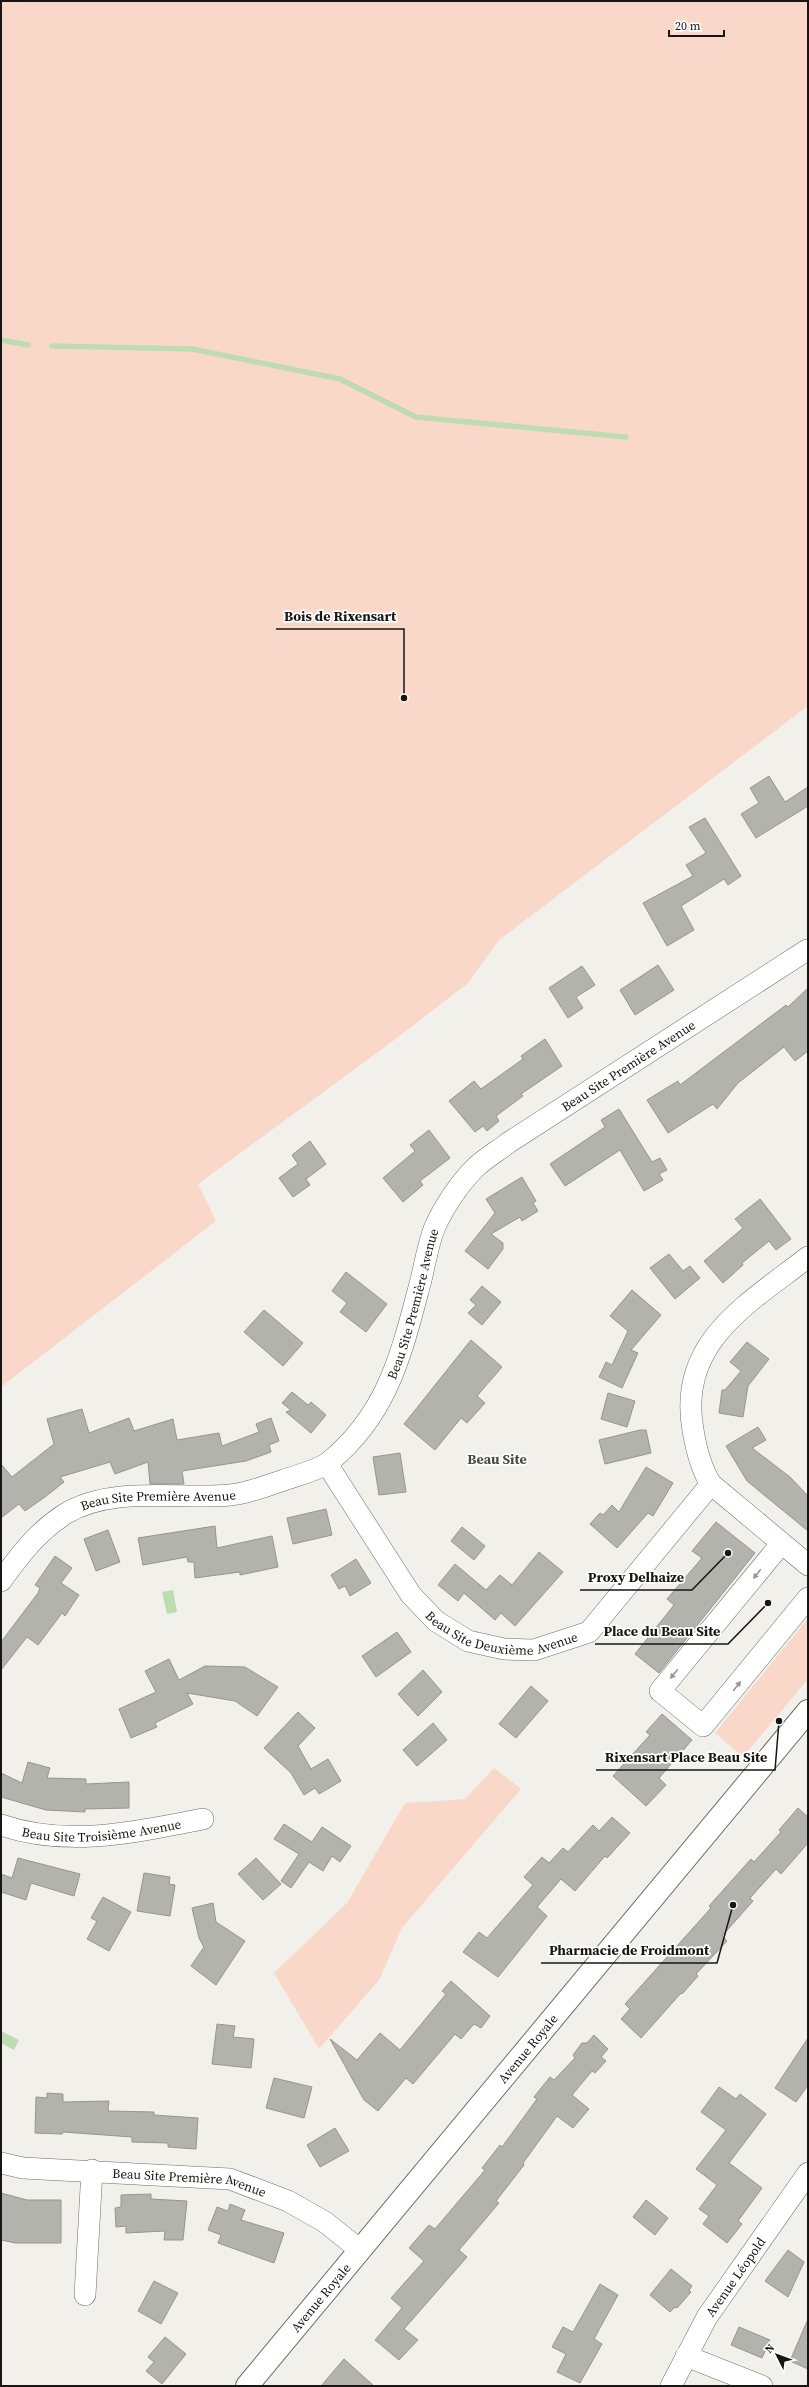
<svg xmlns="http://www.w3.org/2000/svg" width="809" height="2387" viewBox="0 0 809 2387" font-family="'Source Serif 4',serif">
	<rect width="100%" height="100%" fill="#f2f0eb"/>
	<!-- green -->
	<g fill="#fad8c9">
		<polygon points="1,1 808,1 808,706 499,940 468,983 393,1041 198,1184 216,1221 1,1387"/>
		<polygon points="808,1618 808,1679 743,1757 715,1733"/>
		<polygon points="494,1768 521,1789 402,1928 379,1980 319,2049 274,1973 347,1903 405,1803 465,1799"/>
	</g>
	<!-- water -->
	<g fill="#bedbb1">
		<polygon points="173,1590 177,1612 167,1614 162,1592"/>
		<polygon points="1,2031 19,2040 14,2050 1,2043"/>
	</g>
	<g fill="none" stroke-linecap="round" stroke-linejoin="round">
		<!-- stream -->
		<g stroke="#bedbb1" stroke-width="5.5">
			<polyline points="1,340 28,345"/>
			<polyline points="52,346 192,349 340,379 416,417 626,437"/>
		</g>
	</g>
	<!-- building -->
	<g fill="#b2b3ad" stroke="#959690">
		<polygon points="769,776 785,802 808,787 808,806 756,838 741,814 759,803 750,788"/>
		<polygon points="705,818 741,876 728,885 724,879 681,906 694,930 667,946 643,903 693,876 686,865 706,853 689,827"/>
		<polygon points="658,965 674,990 635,1015 620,990"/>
		<polygon points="582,966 595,985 576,997 583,1008 568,1018 549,988"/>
		<polygon points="808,988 808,1051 795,1061 784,1047 738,1083 717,1109 713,1104 668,1133 647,1100 678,1081 680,1085 786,1005 788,1007"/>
		<polygon points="545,1039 562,1066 521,1094 523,1096 496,1116 499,1121 487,1131 483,1126 475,1132 449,1101 474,1081 481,1089 523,1059 521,1056"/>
		<polygon points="619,1109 652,1162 660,1158 667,1170 659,1174 663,1180 644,1191 620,1150 565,1186 550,1164 605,1127 601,1120"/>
		<polygon points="429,1130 450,1158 420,1181 423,1185 403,1202 383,1178 415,1151 410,1145"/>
		<polygon points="310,1141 326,1164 306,1179 310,1185 293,1197 279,1178 298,1164 292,1155"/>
		<polygon points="522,1177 536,1201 533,1203 538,1211 522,1221 520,1217 491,1234 503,1243 503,1249 488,1269 465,1251 495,1213 486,1199"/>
		<polygon points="760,1199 791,1239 776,1250 769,1241 742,1263 743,1265 723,1283 704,1261 743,1228 735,1219"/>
		<polygon points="669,1254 683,1271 690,1266 700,1278 675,1299 650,1268"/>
		<polygon points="346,1272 387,1304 366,1332 340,1312 347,1303 332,1291"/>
		<polygon points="482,1286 501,1302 482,1325 468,1313 476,1305 470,1300"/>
		<polygon points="632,1290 661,1315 631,1350 638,1353 622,1388 599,1377 606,1362 612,1365 628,1331 610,1316"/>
		<polygon points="264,1310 303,1343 283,1366 244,1332"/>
		<polygon points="471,1340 502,1367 477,1396 485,1403 467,1423 461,1418 435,1450 404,1424"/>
		<polygon points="747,1342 769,1359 748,1386 743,1417 719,1413 722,1390 725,1390 741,1371 730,1362"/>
		<polygon points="292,1392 308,1405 311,1402 326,1415 311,1433 286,1412 291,1410 282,1403"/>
		<polygon points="608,1393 635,1401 627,1427 601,1419"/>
		<polygon points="82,1409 89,1433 129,1418 134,1431 173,1419 177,1440 219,1433 222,1446 259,1432 256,1424 271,1418 279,1441 269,1445 271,1452 246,1461 182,1471 184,1484 150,1484 148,1462 115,1474 110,1462 60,1477 64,1482 45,1497 25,1511 19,1504 1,1518 1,1464 12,1477 54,1444 47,1419"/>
		<polygon points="758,1427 766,1440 752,1448 790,1477 808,1496 808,1531 747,1481 726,1446"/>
		<polygon points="640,1430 646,1430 651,1453 605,1464 599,1440"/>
		<polygon points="400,1453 406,1492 379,1495 373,1457"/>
		<polygon points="646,1467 673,1483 653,1516 648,1513 617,1548 590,1524 600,1513 603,1515 612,1505 619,1512"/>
		<polygon points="326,1509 332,1535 293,1544 287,1518"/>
		<polygon points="716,1522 755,1553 659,1673 635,1654 674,1605 667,1599 702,1558 692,1551"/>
		<polygon points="215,1526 217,1548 272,1536 278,1567 240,1575 240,1572 195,1578 194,1562 188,1562 187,1557 143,1565 138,1538"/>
		<polygon points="462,1527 485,1546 474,1560 451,1541"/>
		<polygon points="108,1530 120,1562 96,1571 84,1539"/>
		<polygon points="539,1552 563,1572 515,1626 501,1613 495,1620 464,1593 458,1601 438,1585 455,1564 486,1590 500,1575 512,1585"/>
		<polygon points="55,1556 72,1568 61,1583 79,1595 65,1616 62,1613 38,1645 27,1637 1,1670 1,1642 38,1593 40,1588 35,1585"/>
		<polygon points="356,1559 371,1583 350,1596 345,1586 339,1589 331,1575"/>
		<polygon points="397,1632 411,1652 376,1677 362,1656"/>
		<polygon points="169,1659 179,1680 205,1666 245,1667 278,1687 257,1716 235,1701 187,1693 193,1704 155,1723 157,1727 131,1738 119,1709 156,1692 145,1671"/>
		<polygon points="423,1670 442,1692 418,1716 398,1694"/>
		<polygon points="531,1686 548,1701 516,1738 499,1724"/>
		<polygon points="298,1712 315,1728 298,1746 311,1769 328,1759 341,1781 319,1794 315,1788 304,1795 291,1773 264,1748"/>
		<polygon points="662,1714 692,1740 659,1778 666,1785 646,1806 613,1776 650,1735 646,1732"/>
		<polygon points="433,1723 447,1740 417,1766 403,1750"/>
		<polygon points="28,1762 50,1768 47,1778 86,1779 86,1784 129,1782 129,1808 85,1809 85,1812 46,1810 1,1797 1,1773 22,1783"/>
		<polygon points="798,1808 808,1817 808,1843 781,1874 776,1869 750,1898 753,1901 722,1936 727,1941 696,1974 698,1976 682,1994 681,1993 641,2038 621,2019 630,2009 625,2004 711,1908 709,1906 751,1859 754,1862 781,1832 779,1830"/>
		<polygon points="612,1817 630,1833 607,1858 605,1856 575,1891 561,1879 537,1907 547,1916 498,1977 463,1952 479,1932 487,1938 533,1885 524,1877 542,1857 549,1863 563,1848 568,1852 593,1825 599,1831"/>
		<polygon points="284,1824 312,1842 322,1827 351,1846 340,1862 332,1856 323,1871 309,1862 291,1888 281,1881 299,1854 274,1839"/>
		<polygon points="18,1858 80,1874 74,1896 31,1883 26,1900 1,1892 1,1874 12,1878"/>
		<polygon points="256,1858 281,1884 263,1900 238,1874"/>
		<polygon points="144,1873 170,1877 169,1884 175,1885 170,1916 137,1911"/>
		<polygon points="103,1897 131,1912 109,1951 87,1939 97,1921 91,1918"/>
		<polygon points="213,1903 216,1922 245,1941 216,1985 191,1966 204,1947 199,1938 192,1908"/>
		<polygon points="451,1981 490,2016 481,2028 474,2024 461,2039 455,2034 413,2084 406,2078 378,2111 364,2100 330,2039 357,2060 380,2033 400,2050 446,1994 442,1991"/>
		<polygon points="217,2024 235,2026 233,2037 254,2039 251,2068 212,2064"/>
		<polygon points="594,2035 608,2049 601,2057 606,2061 595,2073 592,2071 572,2095 589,2109 573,2128 557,2116 523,2163 524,2165 496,2201 499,2203 459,2250 467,2257 404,2329 418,2340 399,2360 375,2340 402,2308 391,2298 424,2261 409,2248 429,2225 435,2229 485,2170 482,2168 500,2145 502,2147 537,2099 534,2097 550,2077 554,2080 575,2058 573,2055 582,2043 587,2043"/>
		<polygon points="808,2038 808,2085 796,2102 775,2088"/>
		<polygon points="274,2078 312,2087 304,2118 266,2108"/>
		<polygon points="719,2087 736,2099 740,2094 766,2114 729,2163 762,2188 738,2221 742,2224 727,2243 703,2224 709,2216 699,2209 717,2185 696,2169 726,2130 701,2112"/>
		<polygon points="47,2093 63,2094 63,2102 109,2101 108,2111 154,2112 154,2115 198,2118 196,2149 168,2147 168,2143 132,2142 132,2137 63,2132 62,2134 35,2133 36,2097 47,2098"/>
		<polygon points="335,2128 349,2151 320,2167 307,2145"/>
		<polygon points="1,2193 27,2200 61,2200 61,2243 15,2243 1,2240"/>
		<polygon points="151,2194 151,2199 187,2201 183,2240 164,2240 165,2231 126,2233 126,2226 116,2227 115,2208 121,2207 121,2195"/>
		<polygon points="646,2200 668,2218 655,2235 633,2217"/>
		<polygon points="230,2204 245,2210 241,2220 284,2233 274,2263 218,2243 221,2235 208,2230 217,2207 228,2211"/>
		<polygon points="788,2250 804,2262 788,2297 765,2281"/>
		<polygon points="671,2269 692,2286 689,2290 691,2292 677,2308 675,2307 670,2312 650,2295"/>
		<polygon points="154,2281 178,2293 161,2324 138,2311"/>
		<polygon points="600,2284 618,2295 594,2339 602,2344 580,2383 557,2372 566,2354 552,2347 563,2327 573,2332"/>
		<polygon points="808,2319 808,2369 790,2361"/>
		<polygon points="739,2327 770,2340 762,2358 731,2345"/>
		<polygon points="165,2337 186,2354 162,2384 146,2371 154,2362 148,2357"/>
		<polygon points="344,2359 374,2386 321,2386"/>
	</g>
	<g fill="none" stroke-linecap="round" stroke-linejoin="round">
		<!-- street casing -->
		<g stroke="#6e6c67" stroke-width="22">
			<g id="street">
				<path d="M 808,1257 C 748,1304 677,1342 693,1430 C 696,1448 701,1469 711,1484 L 808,1565"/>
				<path id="s1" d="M 327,1464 L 411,1595 L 436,1621 L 468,1641 L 504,1649 L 534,1650 L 589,1632 L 711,1484"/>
				<polyline points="781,1544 660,1691 703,1726 808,1598"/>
				<path id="s2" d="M 1,1581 C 20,1555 37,1532 65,1514 C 112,1485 178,1500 230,1495 C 249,1493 266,1486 284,1480 C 297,1475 317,1471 329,1462 C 389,1413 402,1351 421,1280 C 425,1263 428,1245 434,1229 C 443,1208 459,1184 475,1168 C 485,1158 498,1151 508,1143 L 807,950"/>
				<path id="s3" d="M 1,1825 C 68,1848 135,1832 203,1819"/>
				<path id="s4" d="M 1,2163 L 23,2168 L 230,2179 L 288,2201 L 325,2222 L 360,2250"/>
				<polyline points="85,2295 92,2170"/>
				<polyline points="686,2356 762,2386"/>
				<path id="s5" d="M 671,2386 L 707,2317 L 808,2173"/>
			</g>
		</g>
		<!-- secondary casing -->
		<g stroke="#6e6c67" stroke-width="24">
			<g id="secondary">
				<path id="s6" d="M 247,2386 L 808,1711"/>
			</g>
		</g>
		<!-- street -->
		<use href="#street" stroke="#fff" stroke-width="21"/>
		<!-- secondary -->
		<use href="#secondary" stroke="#fff" stroke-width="22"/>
	</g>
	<!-- one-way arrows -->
	<defs><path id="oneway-solid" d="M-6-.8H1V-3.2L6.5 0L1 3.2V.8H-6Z"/></defs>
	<g fill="#979695">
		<use href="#oneway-solid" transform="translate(757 1574) rotate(129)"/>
		<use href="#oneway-solid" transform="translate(674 1674) rotate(129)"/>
		<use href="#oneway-solid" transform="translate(737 1686) rotate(-51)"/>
	</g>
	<g text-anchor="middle" stroke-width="3.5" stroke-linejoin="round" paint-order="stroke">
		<!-- street labels -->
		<g font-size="13" fill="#171614" stroke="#fff">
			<text dy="5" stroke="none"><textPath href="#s2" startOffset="885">Beau Site Première Avenue</textPath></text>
			<text dy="5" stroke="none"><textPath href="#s2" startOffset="549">Beau Site Première Avenue</textPath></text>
			<text dy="5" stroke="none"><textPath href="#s2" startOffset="189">Beau Site Première Avenue</textPath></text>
			<text dy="5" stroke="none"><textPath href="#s1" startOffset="261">Beau Site Deuxième Avenue</textPath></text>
			<text dy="5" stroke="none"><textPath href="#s3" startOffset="102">Beau Site Troisième Avenue</textPath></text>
			<text dy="5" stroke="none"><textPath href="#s6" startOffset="439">Avenue Royale</textPath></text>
			<text dy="5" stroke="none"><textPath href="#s4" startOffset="190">Beau Site Première Avenue</textPath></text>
			<text dy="5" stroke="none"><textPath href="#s5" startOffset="127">Avenue Léopold</textPath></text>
			<text dy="5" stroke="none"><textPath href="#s6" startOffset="115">Avenue Royale</textPath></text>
		</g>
		<!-- neighbourhood labels -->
		<g font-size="14" font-weight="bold" fill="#4a4844" stroke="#fff">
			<text x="497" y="1464">Beau Site</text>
		</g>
	</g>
	<!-- callouts -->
	<path fill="none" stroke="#171614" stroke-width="1.5" d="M404 698L404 629H276M728 1553L692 1590H580M768 1603L728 1644H595M779 1721L775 1770H596M733 1905L717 1963H541"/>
	<g fill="#171614" stroke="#fff" stroke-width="1.5">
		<circle cx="404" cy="698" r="4"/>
		<circle cx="728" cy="1553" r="4"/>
		<circle cx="768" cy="1603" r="4"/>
		<circle cx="779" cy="1721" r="4"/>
		<circle cx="733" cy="1905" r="4"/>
	</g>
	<g font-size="14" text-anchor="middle" font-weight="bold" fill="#171614" stroke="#fff" stroke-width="3.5" stroke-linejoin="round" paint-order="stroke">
		<text x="340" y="621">Bois de Rixensart</text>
		<text x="636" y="1582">Proxy Delhaize</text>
		<text x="662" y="1636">Place du Beau Site</text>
		<text x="686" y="1762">Rixensart Place Beau Site</text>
		<text x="629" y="1955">Pharmacie de Froidmont</text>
	</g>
	<!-- border -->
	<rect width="809" height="2387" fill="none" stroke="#171614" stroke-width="4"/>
	<!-- north arrow -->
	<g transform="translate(777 2355) rotate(312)" stroke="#ffffff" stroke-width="3" paint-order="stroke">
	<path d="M0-3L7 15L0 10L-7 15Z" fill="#171614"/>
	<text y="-6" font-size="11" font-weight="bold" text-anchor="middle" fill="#171614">N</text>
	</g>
	<!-- scale -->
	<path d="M669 30v6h55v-6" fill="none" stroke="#171614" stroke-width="2"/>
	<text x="675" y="30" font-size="12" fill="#171614" stroke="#ffffff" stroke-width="3" paint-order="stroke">20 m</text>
</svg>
